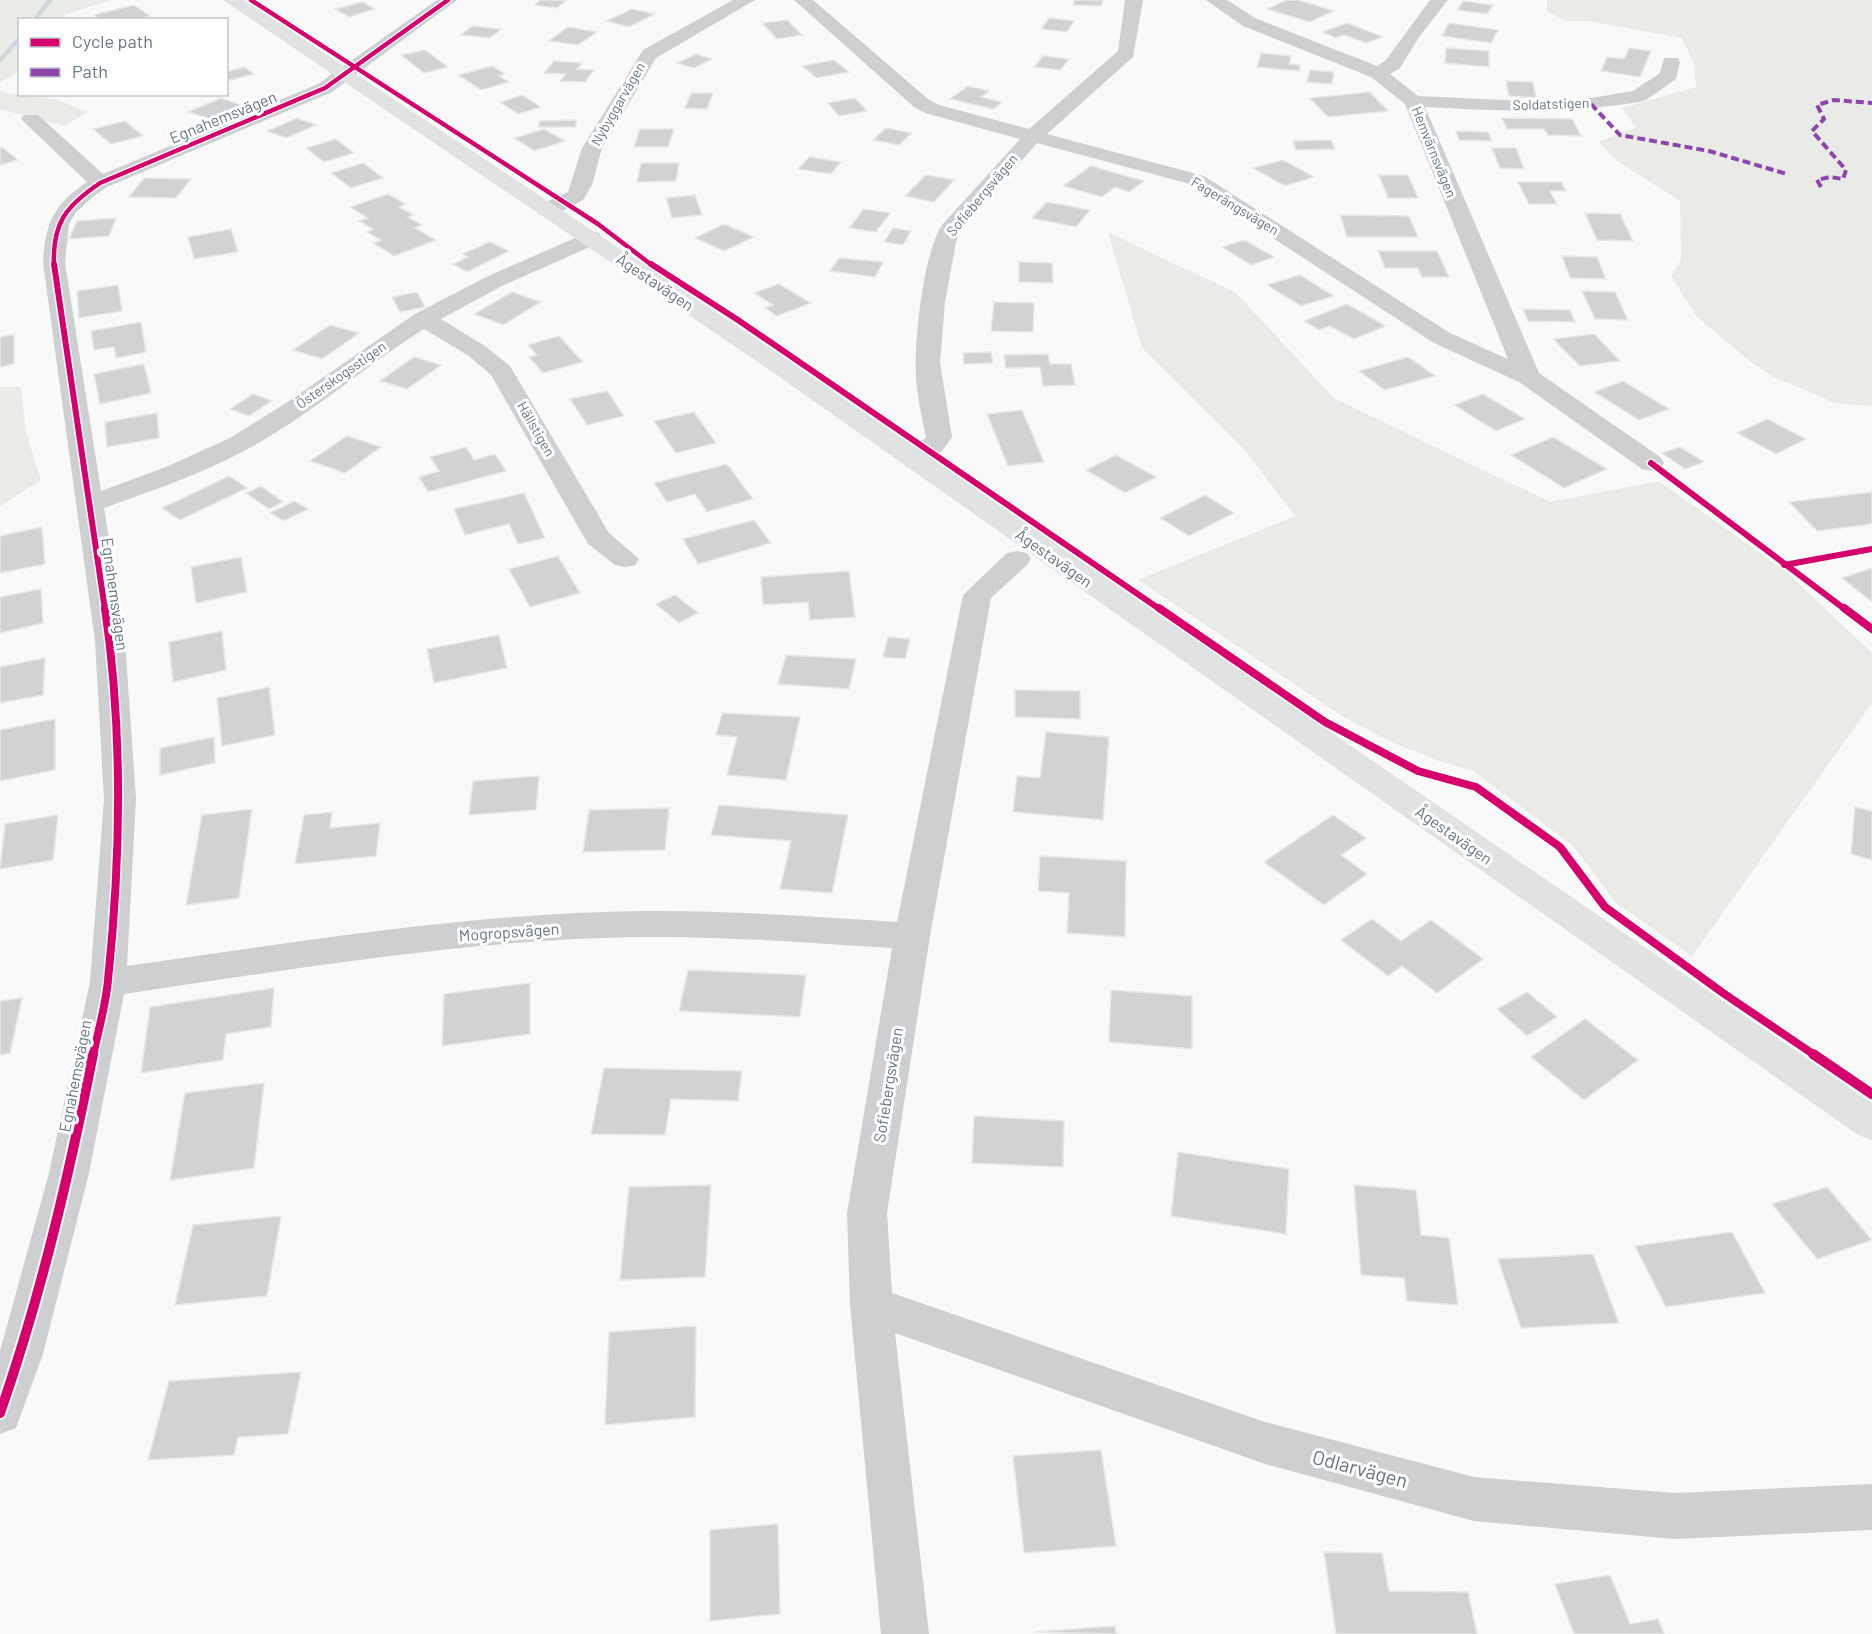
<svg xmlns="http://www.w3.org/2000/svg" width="1872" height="1634" viewBox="0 0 1872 1634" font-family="Barlow,sans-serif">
	<rect width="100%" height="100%" fill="#f9f9f9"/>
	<!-- green -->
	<g fill="#e8ebe6">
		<polygon points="0,0 111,0 66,14 63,19 20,20 19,71 0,83"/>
		<polygon points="1547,0 1872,0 1872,406 1835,403 1774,377 1751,362 1697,317 1671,276 1681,260 1680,201 1616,160 1599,141 1636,128 1622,108 1696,87 1694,63 1682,38 1588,21 1566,21 1547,11"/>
		<polygon points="0,90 6,93 55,99 88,112 64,126 0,109"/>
		<polygon points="1108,232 1236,293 1335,399 1550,502 1659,481 1788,573 1872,653 1872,703 1692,956 1616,903 1573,846 1473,771 1439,761 1391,742 1344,717 1138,580 1295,516 1245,450 1142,348"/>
		<polygon points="0,387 21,387 26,433 41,480 0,506"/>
	</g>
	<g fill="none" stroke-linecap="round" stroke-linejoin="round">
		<!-- stream -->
		<g fill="#ced6d9" fill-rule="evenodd">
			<polygon points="47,0 53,0 37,20 32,20"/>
			<polygon points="20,35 20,41 0,63 0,57"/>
		</g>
	</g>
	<!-- building -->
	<g fill="#d0d2d3" stroke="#e8e8e8" stroke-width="1.5">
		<polygon points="541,0 566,0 557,8 534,5"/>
		<polygon points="1074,0 1103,0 1101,6 1073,5"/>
		<polygon points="1287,0 1298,0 1334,11 1310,22 1267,9"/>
		<polygon points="1464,1 1493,5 1487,14 1457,10"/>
		<polygon points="362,2 375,9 349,17 335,9"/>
		<polygon points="134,5 150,16 136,20 101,20 94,15"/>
		<polygon points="632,9 655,14 629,27 606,21"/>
		<polygon points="1049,18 1074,21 1067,32 1041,29"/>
		<polygon points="787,20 802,35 777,39 762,23"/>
		<polygon points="1347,23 1383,37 1366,43 1344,35 1336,38 1322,32"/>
		<polygon points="1449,23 1498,30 1491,43 1442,36"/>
		<polygon points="472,26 501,29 490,38 461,35"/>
		<polygon points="568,27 597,32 578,45 549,41"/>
		<polygon points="1446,48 1489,51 1489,67 1445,63"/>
		<polygon points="1629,48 1651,51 1640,77 1601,71 1607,57 1624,59"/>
		<polygon points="425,50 448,67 424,73 401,55"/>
		<polygon points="1261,53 1291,56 1289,64 1300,65 1299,71 1257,67"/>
		<polygon points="696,54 712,59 694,68 677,63"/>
		<polygon points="1043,56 1069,59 1060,70 1034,67"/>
		<polygon points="834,60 849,72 817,78 802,66"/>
		<polygon points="554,61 582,63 577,69 594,70 585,82 560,81 566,74 544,73"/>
		<polygon points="492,66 505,74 499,76 509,82 481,90 458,75"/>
		<polygon points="244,67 254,74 226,81 226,72"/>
		<polygon points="1310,70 1334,72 1332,84 1307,82"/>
		<polygon points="1506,81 1533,82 1536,98 1509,96"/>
		<polygon points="968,86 989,91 981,97 1002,102 993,109 950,99"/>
		<polygon points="1370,92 1388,111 1328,117 1310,98"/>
		<polygon points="691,93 713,93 707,109 685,108"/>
		<polygon points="522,95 541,107 518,114 500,102"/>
		<polygon points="221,98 245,106 213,120 188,112"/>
		<polygon points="855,98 867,111 839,116 828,103"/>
		<polygon points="297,118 316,125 286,138 267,131"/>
		<polygon points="1502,118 1572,119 1581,136 1548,135 1544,129 1507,129"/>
		<polygon points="577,120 575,127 538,127 540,121"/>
		<polygon points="125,121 143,136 111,144 93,129"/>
		<polygon points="886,128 912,133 899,145 873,140"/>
		<polygon points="544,129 565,141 534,151 514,138"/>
		<polygon points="640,129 674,129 668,147 634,147"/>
		<polygon points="1456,131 1488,132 1492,141 1459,140"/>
		<polygon points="336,139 354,153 324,162 306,148"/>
		<polygon points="1331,140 1335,149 1296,150 1293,141"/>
		<polygon points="0,148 3,148 18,160 0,165"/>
		<polygon points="1492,148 1516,148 1524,169 1500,168"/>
		<polygon points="809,157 841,162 831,174 798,169"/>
		<polygon points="1283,160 1314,177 1285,186 1253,168"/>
		<polygon points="363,163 383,178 351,188 331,173"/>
		<polygon points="641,163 679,163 676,181 637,182"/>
		<polygon points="1091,166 1144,181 1129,192 1115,187 1102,197 1063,186"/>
		<polygon points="926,175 954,180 934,202 905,196"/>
		<polygon points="1379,175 1408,175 1418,198 1388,198"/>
		<polygon points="144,178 191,179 176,198 129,197"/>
		<polygon points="1518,182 1561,182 1566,191 1550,191 1557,204 1529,204"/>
		<polygon points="388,194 406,204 399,207 414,215 408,217 422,225 415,228 436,240 394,256 373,243 381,240 367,232 373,229 359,221 368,218 350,207"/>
		<polygon points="695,195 702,215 672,218 666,198"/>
		<polygon points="1047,202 1090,210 1076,227 1032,218"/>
		<polygon points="864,209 890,213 876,232 849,228"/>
		<polygon points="1585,213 1620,214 1633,241 1597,240"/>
		<polygon points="1340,215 1409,216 1418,237 1347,237"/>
		<polygon points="116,218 109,236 69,239 77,221"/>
		<polygon points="724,224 754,237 724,251 695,238"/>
		<polygon points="893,228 911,231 903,245 884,242"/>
		<polygon points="231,229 238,252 194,259 188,237"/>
		<polygon points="1244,240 1274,257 1251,265 1222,247"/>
		<polygon points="490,242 509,251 467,272 453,264 468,257 462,254"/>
		<polygon points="1378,251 1437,251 1449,277 1422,277 1418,268 1385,268"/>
		<polygon points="1562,256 1597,257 1606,279 1570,278"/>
		<polygon points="839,258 883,262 875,277 830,271"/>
		<polygon points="1019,262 1052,263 1053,283 1019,282"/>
		<polygon points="1300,275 1334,296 1301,306 1267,285"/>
		<polygon points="779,284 811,303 777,316 765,308 773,305 754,293"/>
		<polygon points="118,285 122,311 79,318 77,291"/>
		<polygon points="1582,291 1615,292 1628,320 1595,319"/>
		<polygon points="417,292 425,307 400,312 392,297"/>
		<polygon points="512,292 541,302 503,325 474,314"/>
		<polygon points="994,302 1034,303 1033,332 991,331"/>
		<polygon points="1347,304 1386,326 1354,339 1330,326 1319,330 1304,321"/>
		<polygon points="1523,309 1570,310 1575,322 1528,321"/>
		<polygon points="141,322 146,352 116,358 114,347 94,350 91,331"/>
		<polygon points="330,325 359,333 322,359 293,350"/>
		<polygon points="14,334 14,364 0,367 0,337"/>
		<polygon points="1594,334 1620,361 1580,366 1553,339"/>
		<polygon points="559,336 583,362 543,373 529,357 537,355 528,345"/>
		<polygon points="991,352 993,363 964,364 963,353"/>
		<polygon points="1048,354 1050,364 1071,364 1075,385 1043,386 1040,367 1006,368 1004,355"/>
		<polygon points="414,357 441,365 407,389 380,381"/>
		<polygon points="1408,357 1435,376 1385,390 1359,371"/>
		<polygon points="144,364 151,393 100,404 94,374"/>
		<polygon points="1623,381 1669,409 1639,420 1594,392"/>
		<polygon points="607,391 624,416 587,425 570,399"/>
		<polygon points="253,394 272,401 249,416 230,409"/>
		<polygon points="1483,394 1525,419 1496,431 1454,405"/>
		<polygon points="1022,410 1044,462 1008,466 987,414"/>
		<polygon points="694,412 716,443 676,453 654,421"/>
		<polygon points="157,413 159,438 107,447 105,422"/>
		<polygon points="1767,419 1806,439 1776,454 1737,433"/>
		<polygon points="347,436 381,447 345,473 310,461"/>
		<polygon points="1553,437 1607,469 1564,488 1511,455"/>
		<polygon points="466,447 474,460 495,454 506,471 428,492 419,477 439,471 430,457"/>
		<polygon points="1680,447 1704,462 1685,469 1662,453"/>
		<polygon points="1116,455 1156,477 1125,493 1086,470"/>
		<polygon points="727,464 753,499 707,512 695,494 667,502 654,483"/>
		<polygon points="229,476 247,488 180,520 162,508"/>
		<polygon points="261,486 283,502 269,509 246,493"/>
		<polygon points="1872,492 1872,524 1817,531 1789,502"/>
		<polygon points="524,493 545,538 518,544 509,524 465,535 454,509"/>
		<polygon points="1205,495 1234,513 1189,536 1160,518"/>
		<polygon points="294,501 308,509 284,521 270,513"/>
		<polygon points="754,520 771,543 698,564 683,539"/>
		<polygon points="42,527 45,564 0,573 0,536"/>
		<polygon points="558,556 580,593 530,607 509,569"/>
		<polygon points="241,557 247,592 196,603 191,567"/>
		<polygon points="1872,568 1872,602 1842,578"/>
		<polygon points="849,571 855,617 810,620 808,602 763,605 761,577"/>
		<polygon points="41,589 43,623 0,633 0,597"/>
		<polygon points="675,595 698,613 679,623 656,604"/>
		<polygon points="222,631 226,670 173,682 169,642"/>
		<polygon points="499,635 507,668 434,683 427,649"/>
		<polygon points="888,637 910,639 905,659 883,657"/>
		<polygon points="786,655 856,659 849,689 778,684"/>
		<polygon points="45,658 43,695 0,703 0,667"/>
		<polygon points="269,687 275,735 222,746 217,698"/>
		<polygon points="1015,690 1080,691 1080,719 1015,717"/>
		<polygon points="722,713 800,717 786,780 727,775 737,737 716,735"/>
		<polygon points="55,719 55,770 0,781 0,730"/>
		<polygon points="1046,732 1109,737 1103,820 1013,812 1017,776 1040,778"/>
		<polygon points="214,737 215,763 160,775 160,748"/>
		<polygon points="539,776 536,810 469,815 473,781"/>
		<polygon points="719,805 848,815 832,893 780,889 791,841 711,835"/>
		<polygon points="1855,807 1872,811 1872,860 1851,854"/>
		<polygon points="669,808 665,850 583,852 589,810"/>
		<polygon points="252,809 239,898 186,905 202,815"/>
		<polygon points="332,812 330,828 380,823 376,856 295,864 304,815"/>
		<polygon points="58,815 53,860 0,869 5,824"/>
		<polygon points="1333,815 1366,838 1341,855 1367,874 1324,905 1264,862"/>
		<polygon points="1040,856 1126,861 1125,937 1067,933 1069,893 1038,891"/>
		<polygon points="1372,919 1401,941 1431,920 1483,959 1437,993 1402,966 1388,976 1341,940"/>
		<polygon points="688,970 806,975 800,1017 679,1011"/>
		<polygon points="530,983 530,1034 442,1046 444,994"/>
		<polygon points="274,988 271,1027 226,1034 223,1060 141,1073 150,1007"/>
		<polygon points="1111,990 1192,996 1192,1049 1109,1042"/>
		<polygon points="1527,992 1557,1017 1527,1036 1497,1009"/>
		<polygon points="22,998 10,1053 0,1055 0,1001"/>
		<polygon points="1585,1019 1638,1060 1584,1100 1531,1057"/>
		<polygon points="604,1068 742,1071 738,1101 671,1099 665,1135 591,1134"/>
		<polygon points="264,1083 254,1168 170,1180 185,1093"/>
		<polygon points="974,1116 1064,1121 1063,1167 972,1163"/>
		<polygon points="1178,1152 1289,1169 1286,1234 1171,1216"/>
		<polygon points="711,1185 705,1277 620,1280 629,1187"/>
		<polygon points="1354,1185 1416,1190 1421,1235 1449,1238 1458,1305 1407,1301 1404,1278 1361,1275"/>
		<polygon points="1827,1187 1872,1240 1817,1259 1772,1204"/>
		<polygon points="281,1216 267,1296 175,1305 193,1225"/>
		<polygon points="1732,1232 1765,1293 1666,1307 1635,1246"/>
		<polygon points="1593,1254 1619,1323 1521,1328 1498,1259"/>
		<polygon points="696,1326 695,1417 605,1425 609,1332"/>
		<polygon points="301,1372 288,1434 238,1437 234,1455 148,1460 169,1381"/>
		<polygon points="1101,1450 1116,1546 1024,1553 1013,1456"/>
		<polygon points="778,1524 780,1614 710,1621 710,1530"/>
		<polygon points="1324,1552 1382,1553 1389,1591 1468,1592 1477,1634 1336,1634"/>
		<polygon points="1610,1575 1630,1624 1658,1619 1664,1634 1574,1634 1555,1584"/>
		<polygon points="1115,1626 1116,1634 1034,1632"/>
	</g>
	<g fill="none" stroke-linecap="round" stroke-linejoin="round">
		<!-- street -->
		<g fill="#cecfd0" fill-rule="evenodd">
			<path d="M 437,0 L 457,0 L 332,92 L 107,187 L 94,196 L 76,212 L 69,224 L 65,263 L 101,491 L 166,467 L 230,438 L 286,403 L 415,314 L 486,277 L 591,231 L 599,233 L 602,238 L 599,243 L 502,286 L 441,319 L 485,346 L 510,366 L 609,533 L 639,559 L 635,565 L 625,567 L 615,565 L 588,544 L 491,375 L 469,356 L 424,329 C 370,363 322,405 267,438 C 216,469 160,488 104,508 L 125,641 L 136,799 L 127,966 C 298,942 470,913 643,911 C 728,910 812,917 897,922 L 963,595 L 1007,553 L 1017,551 L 1027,553 L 1031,559 L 1027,565 L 991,598 L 930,936 L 887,1213 L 892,1293 L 1265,1422 L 1474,1477 L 1675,1493 L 1872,1484 L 1872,1530 L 1675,1539 L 1474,1521 L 1265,1464 L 895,1333 L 929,1634 L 881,1634 L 850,1305 L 847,1213 L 892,948 C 809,943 726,936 643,937 C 469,939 295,969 124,994 L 89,1173 L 43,1354 L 16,1428 L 0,1434 L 0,1351 L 49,1173 L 90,982 L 104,799 L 95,641 L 43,263 C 45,223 53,205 87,182 L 21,119 L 24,115 L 38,115 L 103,174 L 318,84 Z"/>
			<polygon points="733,0 755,0 656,58 602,148 592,185 583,200 555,215 539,215 536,210 539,205 568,192 582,148 643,50"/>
			<path d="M 794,0 L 813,0 L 928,99 L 939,105 L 1029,129 L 1118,51 L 1125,0 L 1143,0 L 1133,57 L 1047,134 L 1204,176 L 1450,333 L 1508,359 L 1405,104 L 1371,77 L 1243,26 L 1206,0 L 1227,0 L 1255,18 L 1377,66 L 1386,60 L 1430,0 L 1448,0 L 1419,37 L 1400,68 L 1390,74 L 1418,96 L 1526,101 L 1591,98 L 1633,91 L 1660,73 L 1664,58 L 1678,58 L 1680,62 L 1676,79 L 1646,100 L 1639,102 C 1566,114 1499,111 1425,107 L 1539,373 L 1660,457 L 1664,463 L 1660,469 L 1651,471 L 1642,469 L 1519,382 L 1434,343 L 1190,184 L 1037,143 L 960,232 L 956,242 L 945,302 L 940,363 L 952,437 C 940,454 928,472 906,467 L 902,461 L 926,437 C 922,417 917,397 916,377 C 914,342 923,254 942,225 L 1020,139 L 925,113 L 914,107 Z"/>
		</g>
		<!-- secondary -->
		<polygon fill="#e1e2e2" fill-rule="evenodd" points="223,0 244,0 776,352 1872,1103 1872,1140 1858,1135 758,362"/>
		<!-- quiet -->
		<g stroke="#8e44ad" stroke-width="4" stroke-dasharray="8 4" stroke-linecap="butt">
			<polyline points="1591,104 1620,135 1709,151 1787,174"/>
			<polyline points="1821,187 1817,180 1830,177 1843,179 1846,170 1812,131 1824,119 1817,105 1834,100 1872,103"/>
		</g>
		<!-- cycleway-far3 casing -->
		<g stroke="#fff" stroke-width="7">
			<g id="cycleway-far3">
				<polyline points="251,0 598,224 653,266"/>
				<path d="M 54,266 C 52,223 66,206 100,183 L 325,88 L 448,0"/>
			</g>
		</g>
		<!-- cycleway-far2 casing -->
		<g stroke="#fff" stroke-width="9">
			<g id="cycleway-far2">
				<polyline points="54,264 105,610"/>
				<polyline points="651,264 738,320 1161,610"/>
				<polyline points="1651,463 1846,610"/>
				<polyline points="1784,565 1872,549"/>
			</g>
		</g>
		<!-- cycleway-far1 casing -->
		<g stroke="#fff" stroke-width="11">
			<g id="cycleway-far1">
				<polyline points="1159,608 1325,722 1418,771 1476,787 1560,847 1605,907 1723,993 1816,1056"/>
				<polyline points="1844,608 1872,629"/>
				<path d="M 93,1056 C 98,1031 106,1005 108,980 C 121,857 123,731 105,608"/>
			</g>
		</g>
		<!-- cycleway casing -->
		<g stroke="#fff" stroke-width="14">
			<g id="cycleway">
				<polyline points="1813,1054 1872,1094"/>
				<path d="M 0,1413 C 41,1296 69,1175 93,1054"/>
			</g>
		</g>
		<!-- cycleway-far3 -->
		<use href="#cycleway-far3" stroke="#d6006c" stroke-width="4.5"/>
		<!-- cycleway-far2 -->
		<use href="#cycleway-far2" stroke="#d6006c" stroke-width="6"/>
		<!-- cycleway-far1 -->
		<use href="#cycleway-far1" stroke="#d6006c" stroke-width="8"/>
		<!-- cycleway -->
		<use href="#cycleway" stroke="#d6006c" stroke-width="10"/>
	</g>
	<g text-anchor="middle" stroke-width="6" stroke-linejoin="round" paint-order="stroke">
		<!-- far-street labels -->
		<g font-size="14" fill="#657683" stroke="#fff">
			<text transform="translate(618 104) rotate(-60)" y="5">Nybyggarvägen</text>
			<text transform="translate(1551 104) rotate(-2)" y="5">Soldatstigen</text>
			<text transform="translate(1434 152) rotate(68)" y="5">Hemvärnsvägen</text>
			<text transform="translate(982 195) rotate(-50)" y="5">Sofiebergsvägen</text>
			<text transform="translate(1235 206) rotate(31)" y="5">Fagerängsvägen</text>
			<text transform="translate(341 375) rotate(-35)" y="5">Österskogsstigen</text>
			<text transform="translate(536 429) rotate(60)" y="5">Hällstigen</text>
		</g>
		<!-- street labels -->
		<g font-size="16" fill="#657683" stroke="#fff">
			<text transform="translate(223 117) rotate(-22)" y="6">Egnahemsvägen</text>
			<text transform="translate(655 282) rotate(34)" y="6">Ågestavägen</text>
			<text transform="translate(1054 558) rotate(35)" y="6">Ågestavägen</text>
			<text transform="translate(115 594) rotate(82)" y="6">Egnahemsvägen</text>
			<text transform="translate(1454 835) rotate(35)" y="6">Ågestavägen</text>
			<text transform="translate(509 932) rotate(-4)" y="6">Mogropsvägen</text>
			<text transform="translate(75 1076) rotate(-79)" y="6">Egnahemsvägen</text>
			<text transform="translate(888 1085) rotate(-81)" y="6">Sofiebergsvägen</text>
		</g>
		<!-- near-street labels -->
		<g font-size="20" fill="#657683" stroke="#fff">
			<text transform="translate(1360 1469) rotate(15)" y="7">Odlarvägen</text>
		</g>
	</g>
	<!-- legend -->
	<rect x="18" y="18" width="210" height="78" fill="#ffffff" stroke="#c1c8cd" stroke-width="1.5"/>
	<rect x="30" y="38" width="30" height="9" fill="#d6006c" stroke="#c1c8cd" stroke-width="1.5"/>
	<text x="72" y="48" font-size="18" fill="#657683">Cycle path</text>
	<rect x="30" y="68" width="30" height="9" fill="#8e44ad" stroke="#c1c8cd" stroke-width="1.5"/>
	<text x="72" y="78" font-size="18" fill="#657683">Path</text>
</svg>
